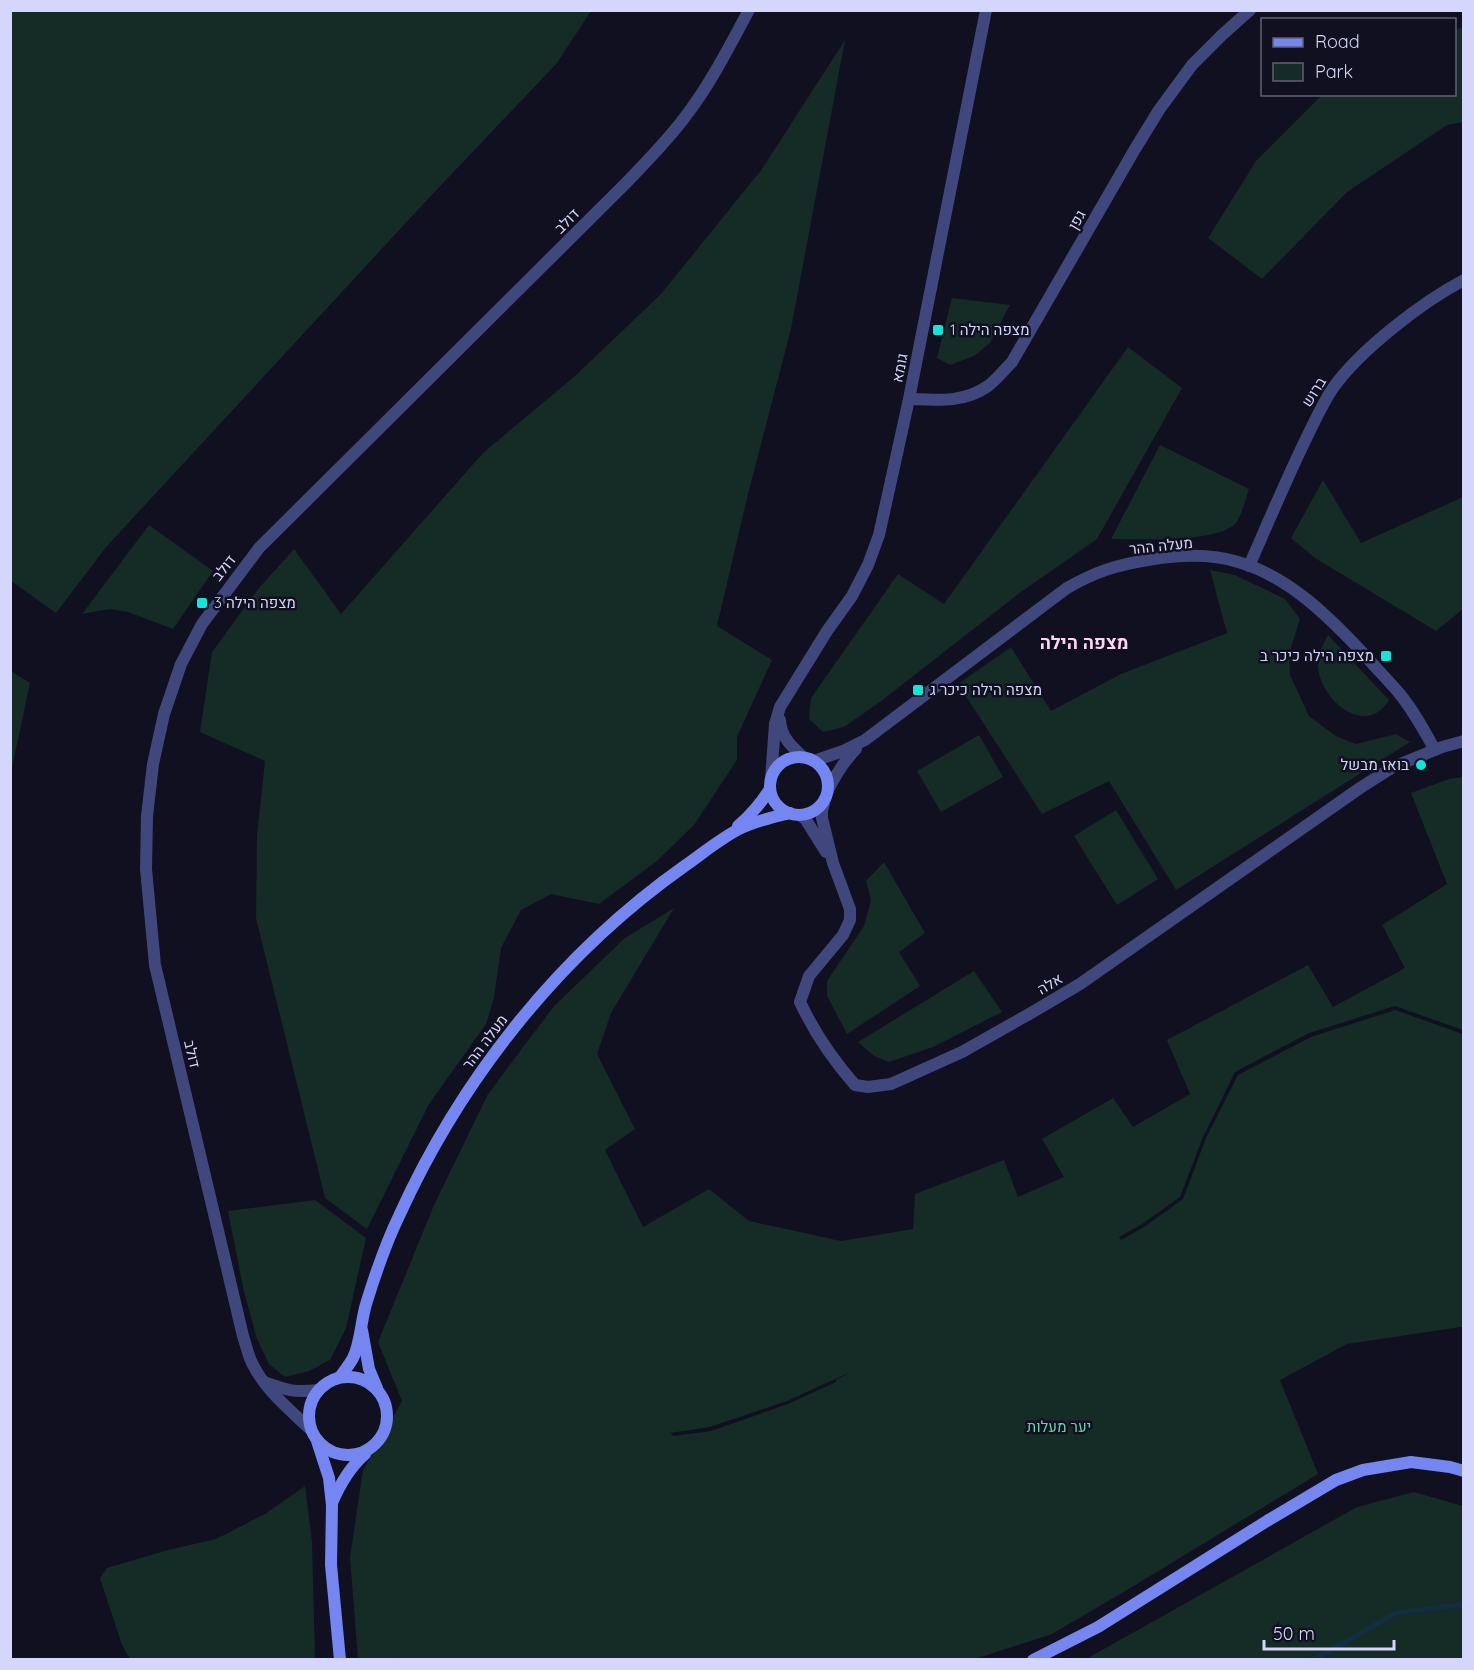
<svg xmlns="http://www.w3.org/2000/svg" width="1474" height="1670" viewBox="0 0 1474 1670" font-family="Quicksand,Heebo,sans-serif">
	<rect width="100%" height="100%" fill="#101021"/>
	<!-- green -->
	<g fill="#142b26" fill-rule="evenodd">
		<polygon points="11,10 591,11 557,63 427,200 107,546 56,613 11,581"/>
		<polygon points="1463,27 1463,122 1447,125 1347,192 1262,279 1208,238 1256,161 1322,95 1454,94 1455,30"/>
		<polygon points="845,40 791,329 748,494 717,626 772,660 737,737 737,760 694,825 657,861 599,904 551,894 521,910 501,948 494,998 486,1024 429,1104 367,1229 325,1198 256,918 257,836 265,761 200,732 212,652 259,588 294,549 341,614 483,453 575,376 661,294 762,169"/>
		<polygon points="952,298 1010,305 990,343 974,356 950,365 937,358"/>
		<polygon points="1128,347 1182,388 1097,539 1021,592 880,702 844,727 823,732 809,719 811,698 898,574 944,604"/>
		<path d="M 1160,445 L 1249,489 C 1246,498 1241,518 1235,524 C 1215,543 1140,539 1111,539 Z"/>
		<polygon points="1323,480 1361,543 1463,497 1463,609 1436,631 1315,558 1291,538"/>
		<polygon points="149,525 213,571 173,629 128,612 110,609 82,614"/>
		<polygon points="1210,570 1235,575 1285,599 1300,619 1289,654 1290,675 1309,716 1336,736 1356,744 1396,734 1410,742 1176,890 1109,781 1042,814 958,684 1011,647 1051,711 1121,674 1227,633"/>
		<path d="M 1328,635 L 1389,700 C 1366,739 1319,699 1318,666 C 1317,655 1323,644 1328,635 Z"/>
		<polygon points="11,671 30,683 11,772"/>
		<polygon points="979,735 1003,777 941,812 917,771"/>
		<path d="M 1463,777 L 1463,1030 L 1395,1006 L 1309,1033 L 1235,1072 L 1203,1137 L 1180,1197 L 1142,1224 L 1119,1237 L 1121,1240 L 1144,1227 L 1183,1199 L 1206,1138 L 1238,1075 L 1311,1037 L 1395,1010 L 1463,1034 L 1463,1328 L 1461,1327 L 1347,1344 L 1280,1380 L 1318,1474 L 1132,1587 L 1052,1634 L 975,1659 L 394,1660 L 393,1657 L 393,1659 L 358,1659 L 350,1557 L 363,1470 L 402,1401 L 378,1342 L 434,1205 L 488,1094 L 554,1006 L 625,938 L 674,908 L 611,1013 L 597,1054 L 635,1129 L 605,1150 L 643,1227 L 709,1189 L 749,1221 L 841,1241 L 913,1229 L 915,1194 L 1004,1160 L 1018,1197 L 1064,1177 L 1042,1139 L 1113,1098 L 1133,1127 L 1190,1094 L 1167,1040 L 1308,965 L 1333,1007 L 1405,968 L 1382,925 L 1447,884 L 1411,793 L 1449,779 ZM 851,1372 L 836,1380 L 836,1382 L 788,1404 L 711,1431 L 674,1436 L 670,1433 L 710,1427 L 787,1401 Z"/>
		<polygon points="1116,810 1158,879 1117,905 1074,836"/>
		<polygon points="884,862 925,933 899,952 920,986 847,1034 827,996 827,981 864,926 871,900 866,881"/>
		<polygon points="974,971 1002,1012 933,1047 889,1062 874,1056 858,1042"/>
		<polygon points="315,1200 366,1238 346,1328 330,1360 309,1371 285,1377 269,1364 257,1339 244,1292 228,1211"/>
		<polygon points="305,1486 312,1542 315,1659 130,1659 122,1645 100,1578 107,1568 168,1550 216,1539 265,1514"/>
		<polygon points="1414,1492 1463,1506 1463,1659 1086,1659 1357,1507"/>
	</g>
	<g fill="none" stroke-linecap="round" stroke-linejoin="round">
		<!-- stream -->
		<polyline stroke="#132d43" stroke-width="5" points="1313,1660 1396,1613 1464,1604"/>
		<!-- street -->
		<g stroke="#40477c" stroke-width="12">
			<path d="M 909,399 C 937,400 964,403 988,386 C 997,379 1004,370 1012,362 L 1135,149 L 1159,110 L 1192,65 L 1222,35 L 1250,10"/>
			<path d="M 1249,566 C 1267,525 1284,485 1303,445 C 1313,425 1321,406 1333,388 C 1360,350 1422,302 1464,280"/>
			<path d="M 780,720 C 781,737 791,746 803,757"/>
			<path d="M 814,761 L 843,751 L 865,740 L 1067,588 C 1095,572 1116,565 1148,560 C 1177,555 1210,553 1238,562 C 1288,576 1328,616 1362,652 C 1374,666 1387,679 1399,693 C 1413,710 1424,730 1435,750"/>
			<polyline points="771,779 775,724 780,707 827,631 852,596 868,565 879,535 909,399 986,10"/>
			<path d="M 828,790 C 836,774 844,761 856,749"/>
			<path d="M 825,799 L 822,811 L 822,818 L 833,863 L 850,909 L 850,920 L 843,935 L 809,976 L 800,1002 C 814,1032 834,1061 855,1085 L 868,1087 L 891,1084 L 962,1052 L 1031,1013 L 1080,984 L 1360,788 L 1393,767 L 1442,747 L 1464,741"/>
			<polyline points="800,815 806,820 826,852"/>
			<path d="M 264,1382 C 286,1390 294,1393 318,1390"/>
			<path d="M 310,1429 C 289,1409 265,1390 252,1363 C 248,1355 246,1345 243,1336 L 155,965 L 146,869 L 147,816 L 153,764 L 164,714 L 181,664 L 202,624 L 259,548 L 627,182 C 648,160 670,138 688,113 C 712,81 730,45 749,10"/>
		</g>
		<!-- secondary -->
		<g stroke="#7586f1" stroke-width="12">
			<circle cx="799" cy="786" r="29"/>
			<path d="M 738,826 C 751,815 761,803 770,789"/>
			<polyline points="362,1330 369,1369 377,1388"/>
			<circle cx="348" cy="1416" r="39"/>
			<path d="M 340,1377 C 344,1371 350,1364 353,1358 C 361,1342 361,1318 367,1301 C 376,1272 386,1243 399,1216 C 462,1077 561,953 686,865 C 703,853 720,839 739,829 C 755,821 773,817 790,813"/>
			<polyline points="317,1441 329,1478 332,1505 331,1565 340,1660"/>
			<path d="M 332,1503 C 340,1484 349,1468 365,1454"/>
			<polyline points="1033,1660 1098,1627 1267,1521 1336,1480 1363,1470 1411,1462 1450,1467 1464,1471"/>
		</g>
	</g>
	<!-- markers -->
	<g fill="#17e4d8" stroke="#101021" stroke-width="2">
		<rect x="932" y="324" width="12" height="12" rx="3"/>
		<rect x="196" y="597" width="12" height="12" rx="3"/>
		<rect x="1380" y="650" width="12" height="12" rx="3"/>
		<rect x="912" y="684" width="12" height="12" rx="3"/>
		<circle cx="1421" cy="765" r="6"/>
	</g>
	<g text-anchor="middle" stroke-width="5" stroke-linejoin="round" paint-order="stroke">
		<!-- street labels -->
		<g font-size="15" fill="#d5d6fb" stroke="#101021">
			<text transform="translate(1077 220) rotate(-60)" y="5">גפן</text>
			<text transform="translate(567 221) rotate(-45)" y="5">דולב</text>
			<text transform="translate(900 368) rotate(-79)" y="5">גומא</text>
			<text transform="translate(1314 392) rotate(-58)" y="5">ברוש</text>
			<text transform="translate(1161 546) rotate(-6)" y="5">מעלה ההר</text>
			<text transform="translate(224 568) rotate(-52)" y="5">דולב</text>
			<text transform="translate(1050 984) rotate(-31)" y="5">אלה</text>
			<text transform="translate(485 1042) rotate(-53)" y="5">מעלה ההר</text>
			<text transform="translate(192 1054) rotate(77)" y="5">דולב</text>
		</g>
		<!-- poi labels -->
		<g font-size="15" fill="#d5d6fb" stroke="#101021" text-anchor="start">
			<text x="950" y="335">מצפה הילה 1</text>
			<text x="214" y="608">מצפה הילה 3</text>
			<text x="1374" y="661" text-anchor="end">מצפה הילה כיכר ב</text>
			<text x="930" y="695">מצפה הילה כיכר ג</text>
			<text x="1409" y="770" text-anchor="end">בואז מבשל</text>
		</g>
		<!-- park labels -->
		<g font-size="15" fill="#68d3a7" stroke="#101021">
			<text x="1059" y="1432">יער מעלות</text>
		</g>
		<!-- quarter labels -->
		<g font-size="18" font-weight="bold" fill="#fbd6f4" stroke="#101021">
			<text x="1084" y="649">מצפה הילה</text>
		</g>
	</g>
	<!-- border -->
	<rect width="1474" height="1670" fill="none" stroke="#d5d6fb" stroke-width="24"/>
	<!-- legend -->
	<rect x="1261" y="18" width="195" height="78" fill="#101021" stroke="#5f5f78" stroke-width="1.5"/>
	<rect x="1273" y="38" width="30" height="9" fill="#7586f1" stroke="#5f5f78" stroke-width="1.5"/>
	<text x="1315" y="48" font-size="18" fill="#d5d6fb">Road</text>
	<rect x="1273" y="63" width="30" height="18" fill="#142b26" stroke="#5f5f78" stroke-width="1.5"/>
	<text x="1315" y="78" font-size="18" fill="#d5d6fb">Park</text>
	<!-- scale -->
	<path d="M1264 1640v9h130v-9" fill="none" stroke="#d5d6fb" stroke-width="3"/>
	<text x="1273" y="1640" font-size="18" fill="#d5d6fb" stroke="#101021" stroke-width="4.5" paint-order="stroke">50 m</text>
</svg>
